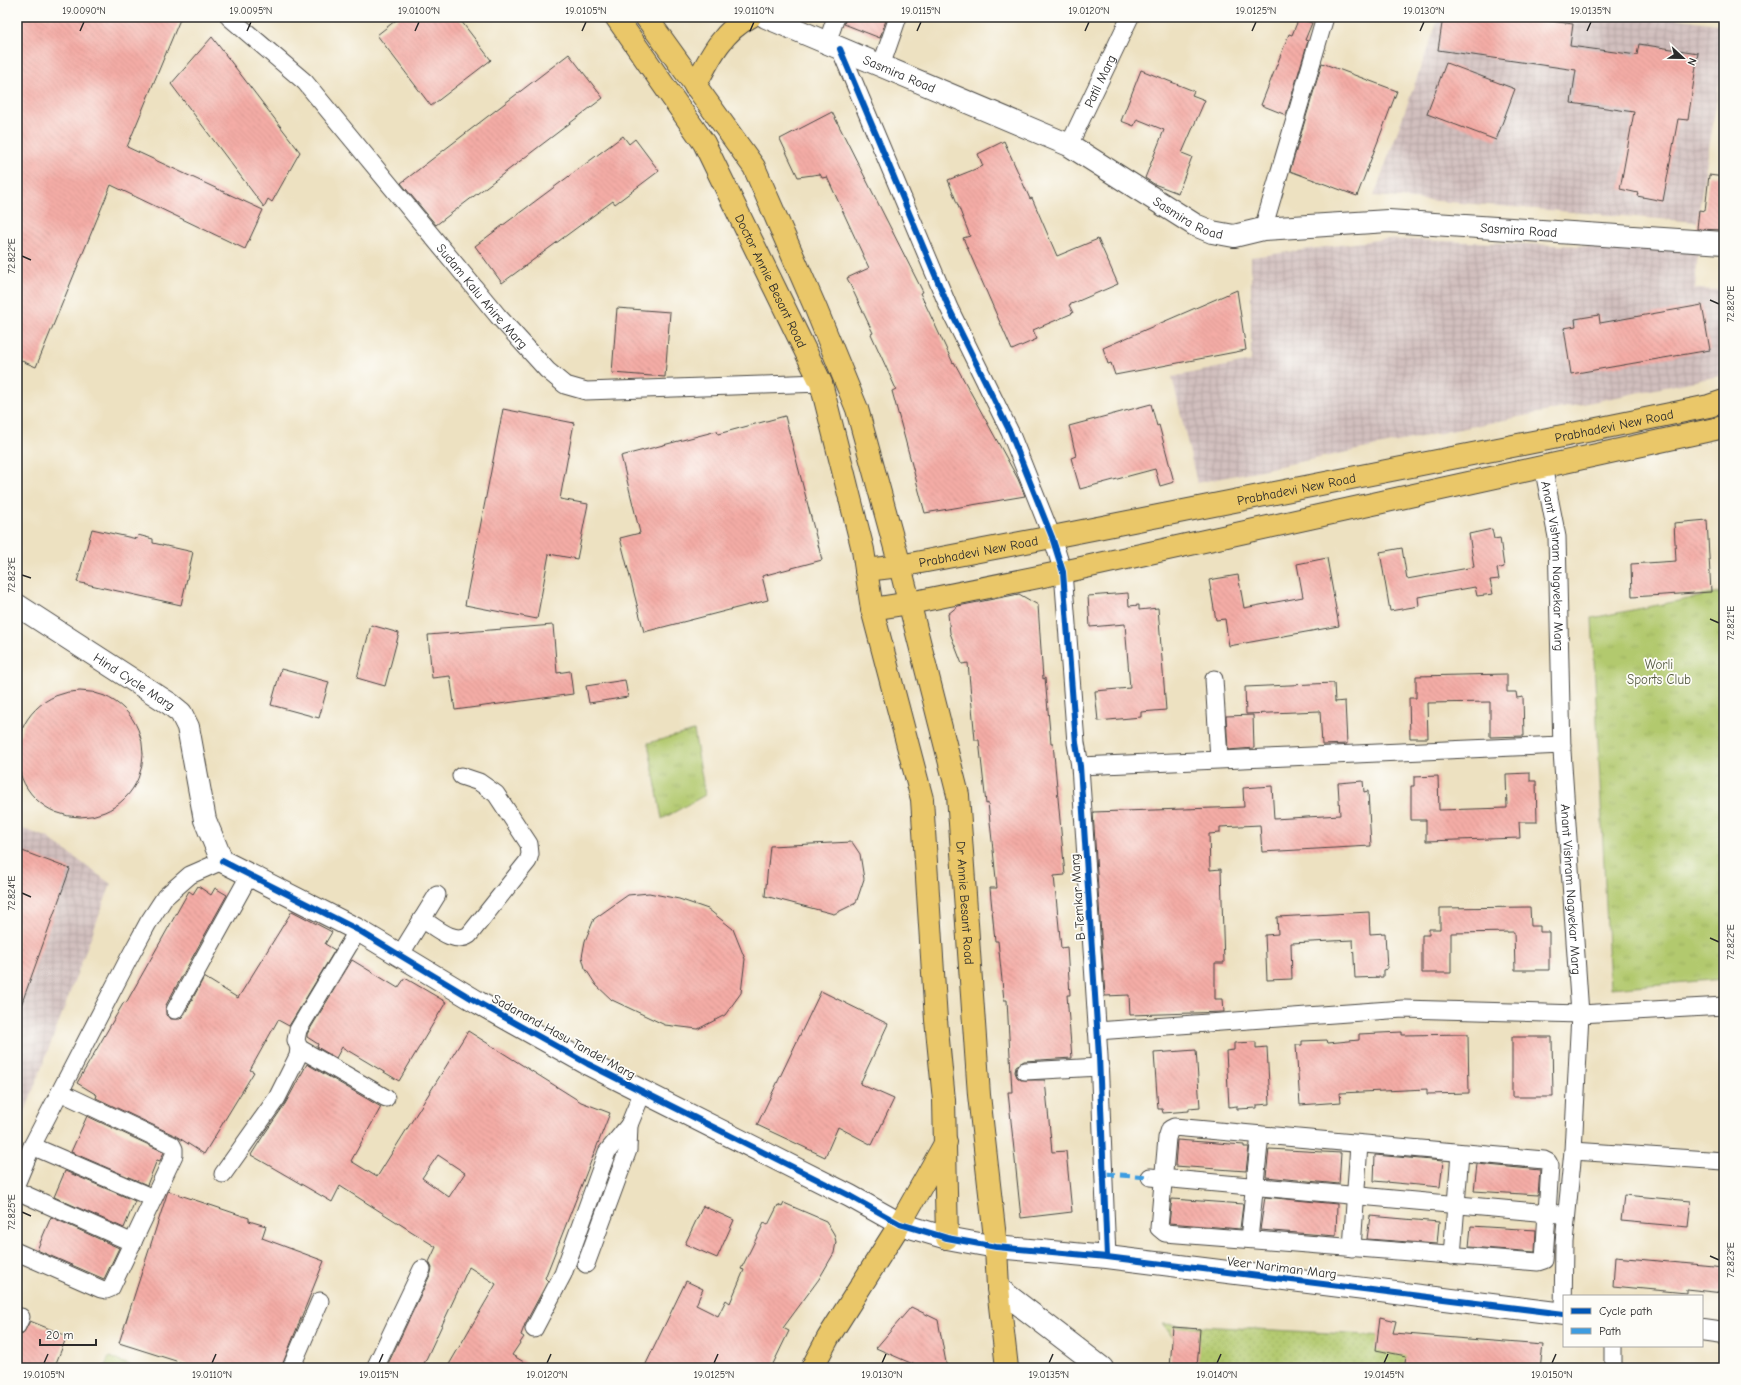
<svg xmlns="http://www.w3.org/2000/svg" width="1741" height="1385" viewBox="0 0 1741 1385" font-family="'Comic Neue',sans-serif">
	<defs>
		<pattern id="industrial-grid" width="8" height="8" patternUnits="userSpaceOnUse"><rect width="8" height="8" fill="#d1bfbe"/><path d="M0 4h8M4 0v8" fill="none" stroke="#b4a4a3"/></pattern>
		<pattern id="grass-dots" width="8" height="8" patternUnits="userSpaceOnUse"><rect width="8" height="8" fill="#b2c96e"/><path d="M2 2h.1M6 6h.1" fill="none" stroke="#99ad5f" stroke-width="1.8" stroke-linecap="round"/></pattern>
		<pattern id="park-tufts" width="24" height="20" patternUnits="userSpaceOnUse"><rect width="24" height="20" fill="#b2c96e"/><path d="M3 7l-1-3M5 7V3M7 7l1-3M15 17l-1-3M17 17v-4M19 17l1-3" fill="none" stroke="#99ad5f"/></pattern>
		<pattern id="building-back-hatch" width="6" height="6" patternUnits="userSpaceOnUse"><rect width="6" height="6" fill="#f4aca6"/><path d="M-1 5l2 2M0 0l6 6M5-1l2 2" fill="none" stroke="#d1948f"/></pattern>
	</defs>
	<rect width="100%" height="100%" fill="#fdfcf7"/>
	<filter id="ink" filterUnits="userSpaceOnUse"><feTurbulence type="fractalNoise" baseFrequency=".025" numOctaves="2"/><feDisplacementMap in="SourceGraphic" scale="8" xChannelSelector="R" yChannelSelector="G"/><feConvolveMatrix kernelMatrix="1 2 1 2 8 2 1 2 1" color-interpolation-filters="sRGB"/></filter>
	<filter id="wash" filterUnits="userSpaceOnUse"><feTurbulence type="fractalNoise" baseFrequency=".012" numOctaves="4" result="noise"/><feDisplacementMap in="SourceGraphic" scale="16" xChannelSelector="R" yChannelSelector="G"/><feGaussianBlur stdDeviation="0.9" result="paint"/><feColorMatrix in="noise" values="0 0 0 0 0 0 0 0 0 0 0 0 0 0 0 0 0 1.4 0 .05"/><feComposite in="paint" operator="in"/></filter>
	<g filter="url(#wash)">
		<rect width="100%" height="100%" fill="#ede1c1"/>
		<!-- industrial -->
		<g fill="url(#industrial-grid)">
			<polygon points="1439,17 1667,17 1724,25 1724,56 1697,222 1374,196"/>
			<polygon points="1384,239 1698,250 1695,289 1724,290 1724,375 1197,483 1172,377 1251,361 1251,257"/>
			<polygon points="17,827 47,837 111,884 17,1133"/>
		</g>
		<!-- grass -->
		<polygon fill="url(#grass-dots)" stroke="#6e7a4c" points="1163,1324 1497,1342 1504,1368 1195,1368"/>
		<!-- park -->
		<g fill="url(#park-tufts)" stroke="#6e7a4c">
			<polygon points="1724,592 1724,979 1610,988 1592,618"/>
			<polygon points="694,731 705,795 662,819 648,743"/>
			<polygon points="109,1357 137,1368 104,1368"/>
		</g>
		<g id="blocks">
			<!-- building -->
			<g fill="url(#building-back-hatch)" fill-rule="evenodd">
				<polygon points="17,17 181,17 127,147 263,210 245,249 111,185 36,367 17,359"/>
				<polygon points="400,17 458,17 491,60 431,106 377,35"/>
				<polygon points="846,17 887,17 880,38 844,24"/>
				<polygon points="1443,17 1522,17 1573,24 1570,46 1637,55 1639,44 1698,53 1688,120 1678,119 1663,201 1637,196 1638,193 1620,189 1634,112 1571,103 1576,70 1438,50"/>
				<polygon points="1299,18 1312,23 1305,40 1308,41 1286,115 1261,105 1289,34 1292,35"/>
				<polygon points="212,37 300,152 272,202 268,199 264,207 171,84"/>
				<polygon points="569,54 603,98 436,225 401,183"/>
				<polygon points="1322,63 1397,91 1357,196 1290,171"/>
				<polygon points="1446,63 1515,89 1496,140 1427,114"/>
				<polygon points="1141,70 1194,91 1192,95 1205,100 1182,153 1192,157 1178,193 1154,184 1145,178 1164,130 1137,119 1134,126 1121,121"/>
				<polygon points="832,112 923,292 920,293 953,363 954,362 1018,479 1025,496 925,513 892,391 896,389 871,334 873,333 847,278 869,268 827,177 822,178 820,174 798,177 780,139"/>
				<polygon points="623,136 629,144 635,139 659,171 615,204 613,201 502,283 475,246"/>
				<polygon points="1004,141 1030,199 1032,198 1057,256 1098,239 1118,284 1069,305 1073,313 1033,330 1037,339 1012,350 963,238 970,236 948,180 983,166 978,154"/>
				<polygon points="1709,175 1724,177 1724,230 1697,229 1699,210 1705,211"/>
				<polygon points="1237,290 1246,350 1115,375 1111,363 1108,364 1103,348"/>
				<polygon points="1702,305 1710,350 1571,374 1564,328 1576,326 1575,319 1599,315 1600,323"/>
				<polygon points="617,308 670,312 665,377 612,373"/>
				<polygon points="1151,404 1157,426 1159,425 1174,482 1160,486 1155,469 1080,489 1071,458 1076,456 1069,426"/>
				<polygon points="503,409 574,423 560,499 588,504 577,559 549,554 537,619 465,605"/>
				<polygon points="785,416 822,560 762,576 768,600 644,632 620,538 640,533 621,456 717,431 718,434"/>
				<polygon points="1707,520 1711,592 1632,597 1631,564 1676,561 1674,523"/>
				<polygon points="92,529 137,539 138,535 153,539 153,543 193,552 181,605 77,582"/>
				<polygon points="1492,529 1494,539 1500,538 1504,567 1497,569 1499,579 1490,580 1493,594 1477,596 1475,587 1418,597 1419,606 1390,611 1380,552 1402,548 1407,579 1474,567 1469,534"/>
				<polygon points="1327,558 1339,626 1229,646 1225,619 1216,620 1209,580 1238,575 1244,608 1303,597 1297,564"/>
				<polygon points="1128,593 1129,606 1139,605 1139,610 1158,608 1166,710 1141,712 1141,717 1098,721 1095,691 1130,688 1125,624 1090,627 1088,596"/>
				<polygon points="1019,594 1038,605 1043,679 1045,678 1051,743 1053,743 1065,875 1054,876 1061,948 1067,947 1070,995 1067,995 1072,1058 1024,1061 1016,1066 1015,1072 1017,1077 1021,1080 1045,1080 1052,1152 1066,1151 1072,1212 1021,1218 1008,1092 1012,1092 1007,1000 1004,1000 998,941 995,941 990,888 997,888 988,803 986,804 979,740 975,740 968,663 962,664 950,633 948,614 958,606"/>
				<polygon points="371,625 399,633 385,686 357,678"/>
				<polygon points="553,625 557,673 570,671 573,694 455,710 450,676 432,678 428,635"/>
				<polygon points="281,669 329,682 319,718 271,705"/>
				<polygon points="1507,674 1507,692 1516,692 1517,698 1523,697 1524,736 1490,737 1490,702 1427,703 1428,738 1410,738 1409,698 1416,698 1416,676"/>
				<polygon points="625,680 628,697 589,703 586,686"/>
				<polygon points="1334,683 1335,702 1345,701 1347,744 1322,745 1320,711 1246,714 1245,687"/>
				<circle cx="80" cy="754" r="63"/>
				<polygon points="1253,715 1254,748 1228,750 1226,716"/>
				<polygon points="1530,773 1530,781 1536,781 1537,822 1519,822 1520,838 1426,841 1426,820 1411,820 1411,786 1414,786 1414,777 1438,776 1439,810 1507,808 1506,774"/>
				<polygon points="1363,781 1364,792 1368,791 1371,846 1262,852 1260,825 1220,827 1220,833 1209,834 1210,870 1221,869 1224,963 1215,963 1215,999 1223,999 1224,1012 1130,1015 1129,995 1105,996 1093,812 1244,807 1243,788 1272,786 1274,819 1340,815 1338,783"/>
				<polygon points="852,842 860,854 864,879 856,903 834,914 765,896 770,846"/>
				<polygon points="17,849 70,869 19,1011 17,1010"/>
				<polygon points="198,886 211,895 215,888 227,895 166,1005 166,1015 171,1019 180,1019 184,1015 204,977 238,998 292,911 332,932 325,944 335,950 289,1026 278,1020 250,1070 254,1072 204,1154 176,1136 96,1098 97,1095 77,1083 124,1002 126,1003 189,891 193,894"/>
				<polygon points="649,893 679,899 708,909 733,929 745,959 741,993 725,1015 698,1029 665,1025 612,1000 596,985 585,968 582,957 585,941 594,919 628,895"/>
				<polygon points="1530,907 1531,926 1540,926 1540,932 1549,932 1549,970 1515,970 1514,932 1451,933 1451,973 1422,973 1422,935 1429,935 1429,929 1440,929 1440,908"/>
				<polygon points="1369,912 1370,934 1385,933 1387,969 1383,970 1383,977 1355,978 1353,940 1291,943 1292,979 1267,980 1265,935 1278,934 1277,917"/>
				<polygon points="352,960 398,988 405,978 446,1002 399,1081 342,1047 336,1058 317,1047 318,1044 307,1037 307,1034"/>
				<polygon points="821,991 888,1024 860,1084 894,1099 872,1145 838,1127 825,1157 757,1125"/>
				<path d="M 468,1031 L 581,1102 L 610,1113 L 545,1278 L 548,1281 L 525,1324 L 521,1335 L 524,1337 L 512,1355 L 534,1368 L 447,1368 L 496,1284 L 469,1267 L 422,1368 L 386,1368 L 431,1273 L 432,1268 L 429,1262 L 436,1247 L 340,1186 L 332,1202 L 251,1155 L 263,1136 L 285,1104 L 307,1064 L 381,1107 L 351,1161 L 377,1177 ZM 438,1155 L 465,1173 L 449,1197 L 422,1178 Z"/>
				<polygon points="1402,1032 1402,1035 1468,1034 1469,1093 1427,1094 1427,1089 1340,1093 1341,1102 1300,1105 1296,1045 1302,1045 1302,1041 1327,1040 1328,1043 1359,1040 1359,1034"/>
				<polygon points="1512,1037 1552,1037 1553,1097 1512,1097"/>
				<polygon points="1256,1042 1256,1048 1267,1047 1270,1104 1257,1105 1257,1108 1237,1109 1237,1106 1229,1107 1226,1051 1234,1050 1234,1043"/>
				<polygon points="1196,1050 1200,1107 1189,1108 1189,1111 1163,1113 1162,1109 1158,1109 1154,1053"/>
				<polygon points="87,1116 164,1152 160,1161 157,1160 147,1185 71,1152"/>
				<polygon points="1177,1140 1244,1145 1244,1147 1249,1147 1246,1171 1175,1166"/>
				<polygon points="1269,1149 1341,1153 1339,1184 1266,1177"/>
				<polygon points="1375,1155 1443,1161 1440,1187 1374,1181"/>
				<polygon points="1477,1164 1540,1170 1538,1195 1474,1191"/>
				<polygon points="65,1171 135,1201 124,1228 54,1197"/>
				<polygon points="168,1191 249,1218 249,1221 266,1226 262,1238 324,1261 281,1368 198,1368 119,1343"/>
				<polygon points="1624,1195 1691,1201 1688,1227 1621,1221"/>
				<polygon points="1265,1197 1337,1204 1336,1236 1260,1230"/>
				<polygon points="1172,1199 1243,1204 1240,1229 1169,1223"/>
				<polygon points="784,1203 826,1221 834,1234 836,1242 834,1253 819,1279 783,1328 789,1331 771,1368 644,1368 686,1281 703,1289 696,1305 718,1316 726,1300 730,1303 744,1270 741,1269 764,1223 768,1225 778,1205 782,1207"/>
				<polygon points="703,1206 734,1220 717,1258 685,1244"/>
				<polygon points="1370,1216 1439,1222 1437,1244 1367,1239"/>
				<polygon points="51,1217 119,1248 104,1279 37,1250"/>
				<polygon points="1471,1226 1536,1230 1535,1252 1469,1247"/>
				<polygon points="1615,1257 1724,1267 1724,1293 1686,1289 1686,1293 1613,1286"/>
				<polygon points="911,1307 938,1320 947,1368 922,1368 876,1348"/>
				<polygon points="1380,1317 1396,1321 1393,1333 1543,1345 1540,1368 1404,1368 1406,1356 1376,1350"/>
				<polygon points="30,1321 67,1336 54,1368 17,1368 17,1336 23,1334"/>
				<polygon points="1173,1327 1200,1329 1197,1368 1170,1368"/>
			</g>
		</g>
	</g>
	<g filter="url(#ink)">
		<use href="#blocks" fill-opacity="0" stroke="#484642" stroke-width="1"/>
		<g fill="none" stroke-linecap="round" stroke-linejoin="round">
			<!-- minor casing -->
			<g stroke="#484642" stroke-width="19">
				<g id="minor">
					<path id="s1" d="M 229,17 L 305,82 L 498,316 L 547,370 L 565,385 L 586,391 L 821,383"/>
					<polyline points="827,43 836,17"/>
					<polyline points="840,49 949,308 1010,432 1052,537 1063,572 1076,743 1080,766 1099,1056 1107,1257"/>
					<polyline points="881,66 898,17"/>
					<path id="s2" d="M 1069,145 L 1130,17"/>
					<polyline points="1263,229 1325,17"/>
					<path id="s3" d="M 1543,466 L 1557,537 L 1562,751 L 1580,1014 L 1573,1151 L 1564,1242 L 1563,1314"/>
					<polyline points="1214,679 1219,759"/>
					<polyline points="1080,766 1562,745"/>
					<path d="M 422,919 C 435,927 454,945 469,935 L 528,861 L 530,854 L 529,844 L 496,794 L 479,782 L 461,776"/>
					<polyline points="400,955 437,895"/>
					<polyline points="175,1010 249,876"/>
					<polyline points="1097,1031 1403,1009 1580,1014 1724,1006"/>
					<polyline points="299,1048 386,1098"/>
					<polyline points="1025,1071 1100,1067"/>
					<polygon points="1174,1127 1544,1160 1548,1162 1550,1166 1544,1260 1538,1262 1165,1233 1159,1228 1167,1138 1170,1129"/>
					<polyline points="32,1146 153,1198"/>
					<polyline points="1573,1151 1724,1161"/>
					<polyline points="223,1174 277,1098 298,1056 299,1048 296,1040 298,1030 358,930"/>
					<polyline points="1150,1177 1559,1214"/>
					<polyline points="17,1182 32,1146 128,960 148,923 165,897 190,875 222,861"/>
					<polyline points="17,1191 133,1243"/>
					<polyline points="1249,1239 1260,1135"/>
					<polyline points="1352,1248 1359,1144"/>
					<polyline points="17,1252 101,1289 106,1290 111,1288 174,1155 174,1149 172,1145 60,1092"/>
					<polyline points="1452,1256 1460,1153"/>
					<polyline points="586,1264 628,1150 629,1125"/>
					<polyline points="17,1326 21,1317"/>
					<polyline points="534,1329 563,1274 607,1152 629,1125 643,1091"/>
					<polyline points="291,1368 320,1301"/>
					<polyline points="375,1368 422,1269"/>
					<polyline points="1613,1368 1613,1346"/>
				</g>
			</g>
			<!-- tertiary casing -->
			<g stroke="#484642" stroke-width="24">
				<g id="tertiary">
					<path id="s4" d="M 766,17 L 1069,145 L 1195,225 L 1212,232 L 1234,236 L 1263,229 L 1388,221 L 1724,243"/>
					<path id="s5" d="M 17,605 L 170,704 L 181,713 L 188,727 L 205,820 L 222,861 L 358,930 L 479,1003 L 588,1064 L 850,1196 L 900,1224 L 947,1238 L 996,1247 L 1107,1257 L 1564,1314"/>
					<polyline points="998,1288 1102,1368"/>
					<polyline points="1702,1330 1724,1333"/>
				</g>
			</g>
			<!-- primary casing -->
			<g stroke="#484642" stroke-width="24">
				<g id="primary">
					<path id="s6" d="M 616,17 L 704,143 L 821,383 L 863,550 L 872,609 L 922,799 L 936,1020 L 944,1100 L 947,1238"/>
					<path id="s7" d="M 646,17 L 754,167 L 816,309 L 857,409 L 900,566 L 958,795 L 979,1095 L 996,1247 L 998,1288 L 1007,1368"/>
					<path d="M 695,86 C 709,59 722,31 750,17"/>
					<path id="s8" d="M 866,570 L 900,566 L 1052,537 L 1538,441 L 1709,406 L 1724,401"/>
					<polyline points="872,609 910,603 1063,572 1724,427"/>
					<polyline points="812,1368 828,1338 900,1224 946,1142"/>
				</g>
			</g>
			<!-- minor -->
			<use href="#minor" stroke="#fff" stroke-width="17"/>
			<!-- tertiary -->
			<use href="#tertiary" stroke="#fff" stroke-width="22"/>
			<!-- primary -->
			<use href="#primary" stroke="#eac769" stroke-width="22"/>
			<!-- quiet -->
			<polyline stroke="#3d9ce1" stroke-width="5" stroke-dasharray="10 5" stroke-linecap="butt" points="1105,1174 1150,1177"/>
			<!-- cycleway casing -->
			<g stroke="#fdfcf7" stroke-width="8">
				<g id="cycleway">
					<polyline points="840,49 949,308 1010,432 1052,537 1063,572 1076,743 1080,766 1099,1056 1107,1257"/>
					<polyline points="222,861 358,930 479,1003 588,1064 850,1196 900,1224 947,1238 996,1247 1107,1257 1564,1314"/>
				</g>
			</g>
			<!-- cycleway -->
			<use href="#cycleway" stroke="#0057b8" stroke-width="6"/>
		</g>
	</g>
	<!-- ticks -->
	<path fill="none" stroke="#2b2b2b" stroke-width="1.5" d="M 80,31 L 84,22M 247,31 L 251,22M 415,31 L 419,22M 582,31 L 586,22M 750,31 L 754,22M 917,31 L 921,22M 1085,31 L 1089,22M 1252,31 L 1256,22M 1420,31 L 1424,22M 1587,31 L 1591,22M 22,256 L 31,260M 1710,300 L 1719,304M 22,575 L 31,578M 1710,619 L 1719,623M 22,893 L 31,897M 1710,938 L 1719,942M 22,1212 L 31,1216M 1710,1256 L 1719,1260M 44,1363 L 48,1354M 212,1363 L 216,1354M 379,1363 L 383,1354M 547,1363 L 551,1354M 714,1363 L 718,1354M 882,1363 L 886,1354M 1049,1363 L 1053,1354M 1217,1363 L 1221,1354M 1384,1363 L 1388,1354M 1552,1363 L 1556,1354"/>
	<g text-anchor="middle" stroke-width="3.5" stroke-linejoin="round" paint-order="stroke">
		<!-- street labels -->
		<g font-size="13" fill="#2b2b2b" stroke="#fdfcf7">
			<text dy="5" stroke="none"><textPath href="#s4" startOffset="145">Sasmira Road</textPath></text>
			<text dy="5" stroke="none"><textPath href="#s2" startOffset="71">Patil Marg</textPath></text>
			<text dy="5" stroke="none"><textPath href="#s4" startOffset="469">Sasmira Road</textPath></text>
			<text dy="5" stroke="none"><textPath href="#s4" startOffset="805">Sasmira Road</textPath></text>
			<text dy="5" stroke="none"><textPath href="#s6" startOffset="307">Doctor Annie Besant Road</textPath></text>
			<text dy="5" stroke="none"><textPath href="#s1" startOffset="378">Sudam Kalu Ahire Marg</textPath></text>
			<text dy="5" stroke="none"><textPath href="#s8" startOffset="762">Prabhadevi New Road</textPath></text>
			<text dy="5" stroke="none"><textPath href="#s8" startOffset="438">Prabhadevi New Road</textPath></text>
			<text dy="5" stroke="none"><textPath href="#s8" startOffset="114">Prabhadevi New Road</textPath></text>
			<text dy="5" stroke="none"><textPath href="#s3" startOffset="101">Anant Vishram Nagvekar Marg</textPath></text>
			<text dy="5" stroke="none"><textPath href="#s5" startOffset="140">Hind Cycle Marg</textPath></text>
			<text dy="5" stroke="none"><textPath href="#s3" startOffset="425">Anant Vishram Nagvekar Marg</textPath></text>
			<text transform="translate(1077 897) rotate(-94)" y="5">B Temkar Marg</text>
			<text dy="5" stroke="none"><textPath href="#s7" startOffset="955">Dr Annie Besant Road</textPath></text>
			<text transform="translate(564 1036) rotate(29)" y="5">Sadanand Hasu Tandel Marg</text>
			<text transform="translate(1282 1267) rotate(7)" y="5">Veer Nariman Marg</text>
		</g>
		<!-- park labels -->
		<g font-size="13" fill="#545a3f" stroke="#fdfcf7">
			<text x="1659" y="669">Worli<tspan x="1659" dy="15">Sports Club</tspan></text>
		</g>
	</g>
	<!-- margin -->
	<rect width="1741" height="1385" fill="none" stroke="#fdfcf7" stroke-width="44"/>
	<!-- legend -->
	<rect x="1563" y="1295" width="140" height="52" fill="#fdfcf7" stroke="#a9a8a5"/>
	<rect x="1571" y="1308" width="20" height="6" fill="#0057b8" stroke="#a9a8a5"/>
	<text x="1599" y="1315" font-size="12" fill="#2b2b2b">Cycle path</text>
	<rect x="1571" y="1328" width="20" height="6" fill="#3d9ce1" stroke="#a9a8a5"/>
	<text x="1599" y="1335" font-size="12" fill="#2b2b2b">Path</text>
	<!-- north arrow -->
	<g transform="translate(1683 58) rotate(112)" stroke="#fdfcf7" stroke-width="3" paint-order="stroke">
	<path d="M0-3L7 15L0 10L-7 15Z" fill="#2b2b2b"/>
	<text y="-6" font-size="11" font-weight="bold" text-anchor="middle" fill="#2b2b2b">N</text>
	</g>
	<!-- scale -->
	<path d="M40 1339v6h56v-6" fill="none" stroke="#2b2b2b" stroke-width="2"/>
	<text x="46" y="1339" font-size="12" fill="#2b2b2b" stroke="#fdfcf7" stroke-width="3" paint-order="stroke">20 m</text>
	<rect x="22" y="22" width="1697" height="1341" fill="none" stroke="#2b2b2b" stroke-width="1.5"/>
	<g font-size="10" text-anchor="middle" fill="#2b2b2b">
		<text x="84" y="14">19.0090°N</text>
		<text x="251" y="14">19.0095°N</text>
		<text x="419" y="14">19.0100°N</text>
		<text x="586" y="14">19.0105°N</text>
		<text x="754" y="14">19.0110°N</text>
		<text x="921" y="14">19.0115°N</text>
		<text x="1089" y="14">19.0120°N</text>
		<text x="1256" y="14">19.0125°N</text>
		<text x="1424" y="14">19.0130°N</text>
		<text x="1591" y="14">19.0135°N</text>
		<text transform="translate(11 256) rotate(-90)" y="4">72.822°E</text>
		<text transform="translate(1730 304) rotate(-90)" y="4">72.820°E</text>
		<text transform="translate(11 575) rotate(-90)" y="4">72.823°E</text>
		<text transform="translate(1730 623) rotate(-90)" y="4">72.821°E</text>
		<text transform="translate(11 893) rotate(-90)" y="4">72.824°E</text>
		<text transform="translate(1730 942) rotate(-90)" y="4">72.822°E</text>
		<text transform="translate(11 1212) rotate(-90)" y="4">72.825°E</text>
		<text transform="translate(1730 1260) rotate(-90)" y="4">72.823°E</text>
		<text x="44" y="1378">19.0105°N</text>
		<text x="212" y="1378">19.0110°N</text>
		<text x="379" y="1378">19.0115°N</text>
		<text x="547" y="1378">19.0120°N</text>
		<text x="714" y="1378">19.0125°N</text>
		<text x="882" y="1378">19.0130°N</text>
		<text x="1049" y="1378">19.0135°N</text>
		<text x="1217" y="1378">19.0140°N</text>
		<text x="1384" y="1378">19.0145°N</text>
		<text x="1552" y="1378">19.0150°N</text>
	</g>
</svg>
